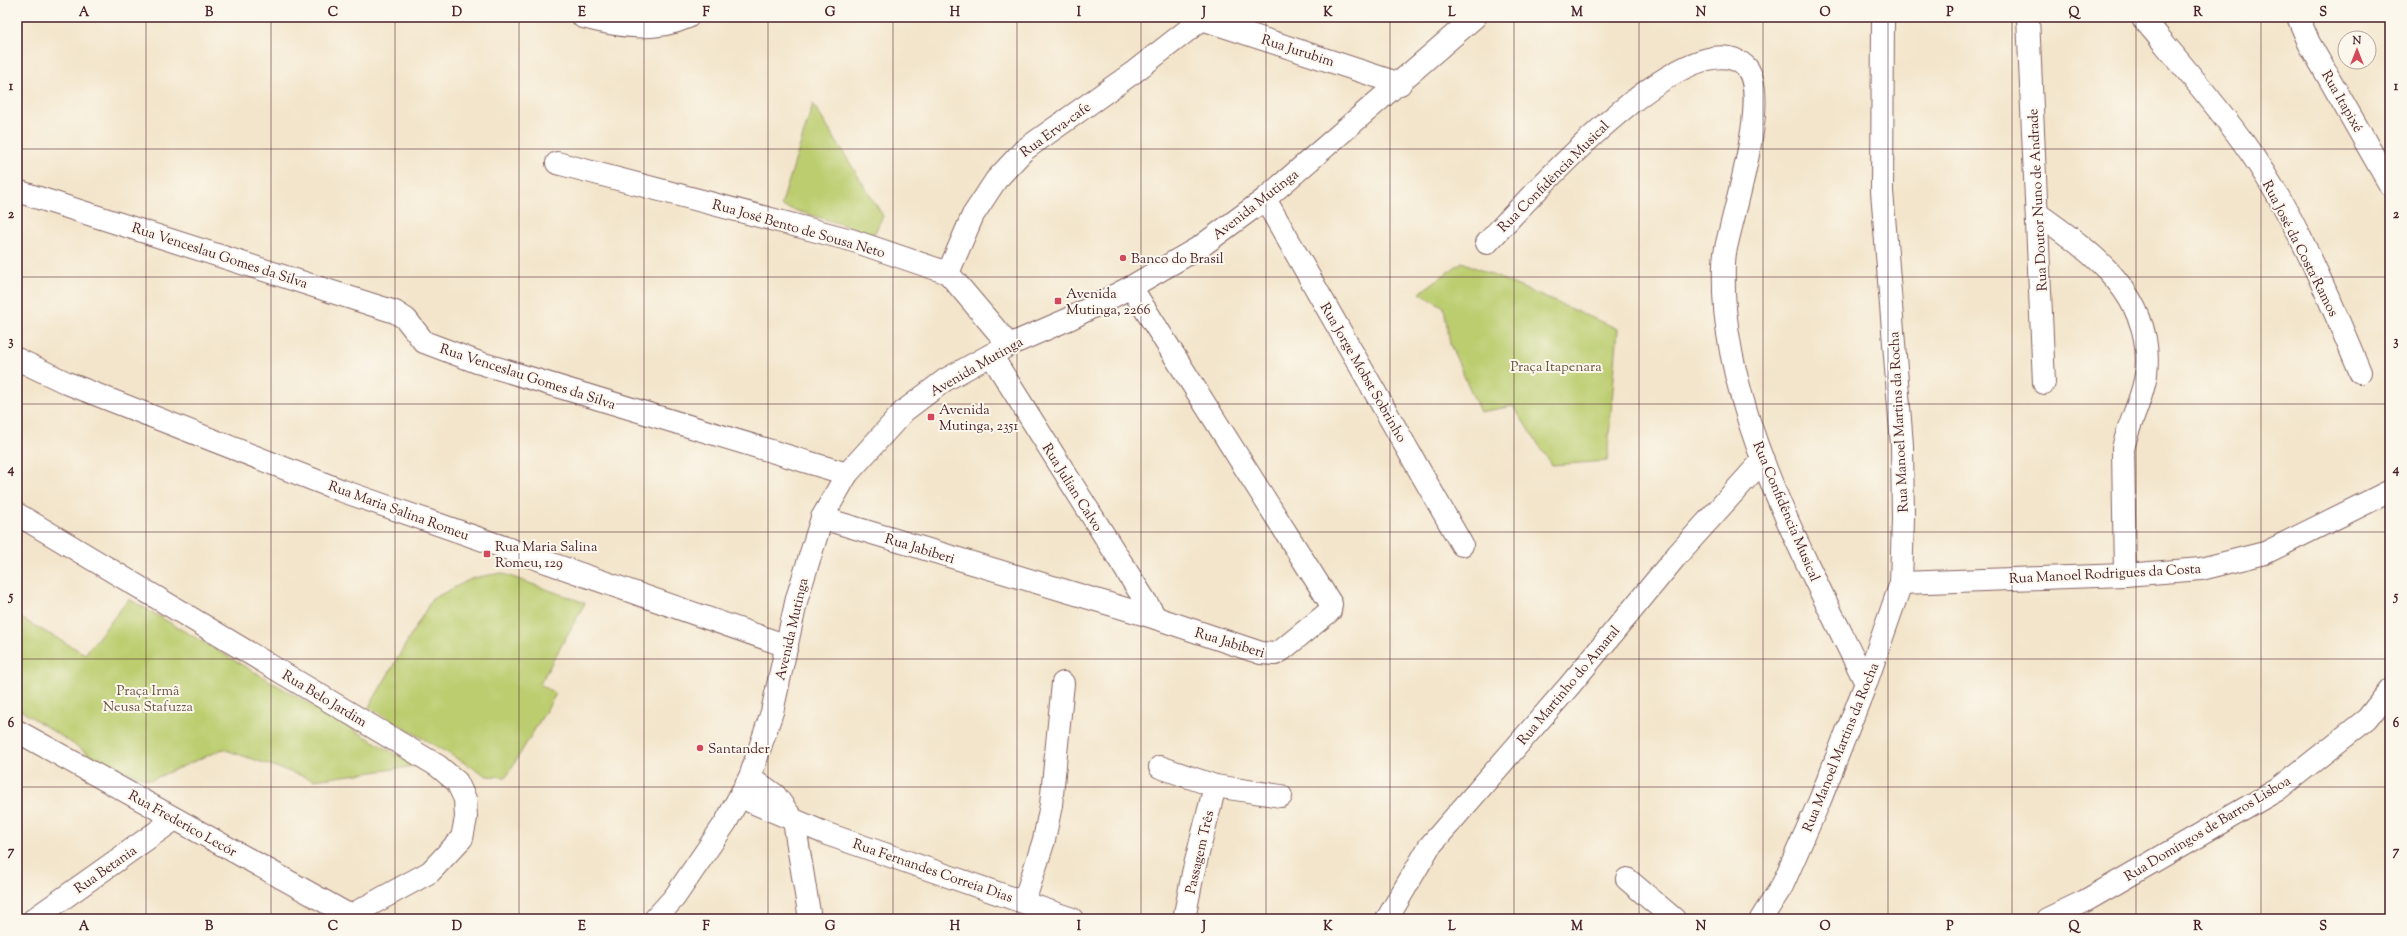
<svg xmlns="http://www.w3.org/2000/svg" width="2407" height="936" viewBox="0 0 2407 936" font-family="'Sorts Mill Goudy',serif">
	<rect width="100%" height="100%" fill="#fbf7ec"/>
	<filter id="ink" filterUnits="userSpaceOnUse"><feTurbulence type="fractalNoise" baseFrequency=".025" numOctaves="2"/><feDisplacementMap in="SourceGraphic" scale="8" xChannelSelector="R" yChannelSelector="G"/><feConvolveMatrix kernelMatrix="1 2 1 2 8 2 1 2 1" color-interpolation-filters="sRGB"/></filter>
	<filter id="wash" filterUnits="userSpaceOnUse"><feTurbulence type="fractalNoise" baseFrequency=".012" numOctaves="4" result="noise"/><feDisplacementMap in="SourceGraphic" scale="16" xChannelSelector="R" yChannelSelector="G"/><feGaussianBlur stdDeviation="0.9" result="paint"/><feColorMatrix in="noise" values="0 0 0 0 0 0 0 0 0 0 0 0 0 0 0 0 0 1.4 0 .05"/><feComposite in="paint" operator="in"/></filter>
	<g filter="url(#wash)">
		<rect width="100%" height="100%" fill="#f3e5cb"/>
		<!-- green -->
		<g fill="#bccd70" stroke="#83764e">
			<polygon points="813,104 883,216 874,234 781,206"/>
			<polygon points="1462,262 1618,329 1607,461 1552,465 1513,406 1480,412 1450,344 1444,307 1419,293"/>
			<polygon points="501,573 585,603 540,684 556,694 506,777 487,776 369,707 432,599 473,578"/>
			<polygon points="129,599 416,766 314,780 223,749 151,780 109,767 17,708 17,616 85,654"/>
		</g>
	</g>
	<g filter="url(#ink)">
		<g fill="none" stroke-linecap="round" stroke-linejoin="round">
			<!-- street casing -->
			<g stroke="#856463" stroke-width="24">
				<g id="street">
					<path d="M 583,17 C 619,27 654,32 688,17"/>
					<polyline points="1196,17 1400,84"/>
					<polyline points="2028,17 2044,383"/>
					<path d="M 2142,17 C 2176,58 2212,99 2243,142 C 2294,212 2327,293 2360,372"/>
					<polyline points="2298,17 2309,43 2390,185"/>
					<polyline points="557,163 851,240 948,273 1009,345"/>
					<polyline points="17,191 395,312 406,319 424,342 477,362 847,474"/>
					<polyline points="1265,199 1462,545"/>
					<path d="M 2038,214 C 2093,253 2155,297 2146,374 C 2143,399 2128,424 2123,449 L 2125,575"/>
					<path d="M 1487,243 C 1522,206 1691,14 1745,66 C 1773,92 1731,218 1725,253 C 1723,266 1724,280 1724,293 C 1729,422 1810,569 1866,683"/>
					<polyline points="948,273 973,215 996,180 1024,150 1134,72 1202,19"/>
					<polyline points="991,355 1156,618"/>
					<polyline points="17,359 67,383 340,490 787,646"/>
					<polyline points="17,514 438,766 457,782 465,799 466,818 462,838 430,872 344,919"/>
					<polyline points="822,518 1156,618 1261,653 1275,654 1282,650 1330,611 1331,604 1131,287"/>
					<polyline points="1901,583 2125,575 2201,569 2265,553 2390,491"/>
					<polyline points="17,731 349,915"/>
					<polyline points="1160,767 1215,786 1281,796"/>
					<polyline points="750,777 775,795 794,821 810,919"/>
					<polyline points="740,797 827,834 1072,919"/>
					<polyline points="1627,879 1674,919"/>
					<polyline points="1024,902 1044,840 1051,805 1063,683"/>
					<polyline points="34,919 175,819"/>
					<polyline points="1184,919 1193,873 1215,786"/>
					<polyline points="1387,919 1429,847 1570,685 1678,554 1763,460"/>
					<polyline points="2047,919 2085,901 2277,790 2367,719 2390,690"/>
				</g>
			</g>
			<!-- secondary casing -->
			<g stroke="#856463" stroke-width="24">
				<polyline id="secondary" points="1761,919 1782,886 1820,800 1866,683 1901,583 1903,519 1902,445 1882,191 1883,17"/>
			</g>
			<!-- primary casing -->
			<g stroke="#856463" stroke-width="24">
				<polyline id="primary" points="655,919 674,898 726,822 750,777 772,712 797,598 822,518 847,474 904,411 945,380 1009,345 1069,319 1131,287 1200,247 1265,199 1475,17"/>
			</g>
			<!-- street -->
			<use href="#street" stroke="#fff" stroke-width="22"/>
			<!-- secondary -->
			<use href="#secondary" stroke="#fff" stroke-width="22"/>
			<!-- primary -->
			<use href="#primary" stroke="#fff" stroke-width="22"/>
		</g>
	</g>
	<!-- grid -->
	<path fill="none" stroke="#4a1f2b" stroke-width="1" stroke-opacity="0.55" d="M 146,17 L 146,919M 271,17 L 271,919M 395,17 L 395,919M 519,17 L 519,919M 644,17 L 644,919M 768,17 L 768,919M 893,17 L 893,919M 1017,17 L 1017,919M 1141,17 L 1141,919M 1266,17 L 1266,919M 1390,17 L 1390,919M 1514,17 L 1514,919M 1639,17 L 1639,919M 1763,17 L 1763,919M 1888,17 L 1888,919M 2012,17 L 2012,919M 2136,17 L 2136,919M 2261,17 L 2261,919M 17,149 L 2390,149M 17,277 L 2390,277M 17,404 L 2390,404M 17,532 L 2390,532M 17,659 L 2390,659M 17,787 L 2390,787"/>
	<!-- markers -->
	<g fill="#d1495b" stroke="#fbf7ec" stroke-width="1.5">
		<circle cx="1123" cy="258" r="4"/>
		<rect x="1054" y="297" width="8" height="8" rx="2"/>
		<rect x="927" y="413" width="8" height="8" rx="2"/>
		<rect x="483" y="550" width="8" height="8" rx="2"/>
		<circle cx="700" cy="748" r="4"/>
	</g>
	<g text-anchor="middle" stroke-width="4" stroke-linejoin="round" paint-order="stroke">
		<!-- street labels -->
		<g font-size="14" fill="#4a1f2b" stroke="#fbf7ec">
			<text transform="translate(1298 50) rotate(18)" y="5">Rua Jurubim</text>
			<text transform="translate(2343 101) rotate(60)" y="5">Rua Itapixé</text>
			<text transform="translate(1055 129) rotate(-36)" y="5">Rua Erva-cafe</text>
			<text transform="translate(1553 176) rotate(-45)" y="5">Rua Confidência Musical</text>
			<text transform="translate(2037 200) rotate(-93)" y="5">Rua Doutor Nuno de Andrade</text>
			<text transform="translate(1255 204) rotate(-38)" y="5">Avenida Mutinga</text>
			<text transform="translate(799 228) rotate(16)" y="5">Rua José Bento de Sousa Neto</text>
			<text transform="translate(2301 248) rotate(63)" y="5">Rua José da Costa Ramos</text>
			<text transform="translate(220 255) rotate(18)" y="5">Rua Venceslau Gomes da Silva</text>
			<text transform="translate(976 366) rotate(-30)" y="5">Avenida Mutinga</text>
			<text transform="translate(1364 372) rotate(60)" y="5">Rua Jorge Mobst Sobrinho</text>
			<text transform="translate(528 376) rotate(18)" y="5">Rua Venceslau Gomes da Silva</text>
			<text transform="translate(1898 422) rotate(-93)" y="5">Rua Manoel Martins da Rocha</text>
			<text transform="translate(1073 487) rotate(58)" y="5">Rua Julian Calvo</text>
			<text transform="translate(399 510) rotate(20)" y="5">Rua Maria Salina Romeu</text>
			<text transform="translate(1787 511) rotate(67)" y="5">Rua Confidência Musical</text>
			<text transform="translate(920 548) rotate(17)" y="5">Rua Jabiberi</text>
			<text transform="translate(2105 573) rotate(-3)" y="5">Rua Manoel Rodrigues da Costa</text>
			<text transform="translate(791 629) rotate(-77)" y="5">Avenida Mutinga</text>
			<text transform="translate(1230 642) rotate(17)" y="5">Rua Jabiberi</text>
			<text transform="translate(1568 685) rotate(-50)" y="5">Rua Martinho do Amaral</text>
			<text transform="translate(325 698) rotate(31)" y="5">Rua Belo Jardim</text>
			<text transform="translate(1840 747) rotate(-68)" y="5">Rua Manoel Martins da Rocha</text>
			<text transform="translate(183 823) rotate(29)" y="5">Rua Frederico Lecór</text>
			<text transform="translate(2207 828) rotate(-31)" y="5">Rua Domingos de Barros Lisboa</text>
			<text transform="translate(1199 852) rotate(-77)" y="5">Passagem Três</text>
			<text transform="translate(105 869) rotate(-35)" y="5">Rua Betania</text>
			<text transform="translate(933 870) rotate(19)" y="5">Rua Fernandes Correia Dias</text>
		</g>
		<!-- poi labels -->
		<g font-size="14" fill="#4a1f2b" stroke="#fbf7ec" text-anchor="start">
			<text x="1131" y="263">Banco do Brasil</text>
			<text x="1066" y="298">Avenida<tspan x="1066" dy="16">Mutinga, 2266</tspan></text>
			<text x="939" y="414">Avenida<tspan x="939" dy="16">Mutinga, 2351</tspan></text>
			<text x="495" y="551">Rua Maria Salina<tspan x="495" dy="16">Romeu, 129</tspan></text>
			<text x="708" y="753">Santander</text>
		</g>
		<!-- park labels -->
		<g font-size="14" fill="#6c5340" stroke="#fbf7ec">
			<text x="1556" y="371">Praça Itapenara</text>
			<text x="148" y="695">Praça Irmã<tspan x="148" dy="16">Neusa Stafuzza</tspan></text>
		</g>
	</g>
	<!-- margin -->
	<rect width="2407" height="936" fill="none" stroke="#fbf7ec" stroke-width="44"/>
	<!-- north arrow -->
	<g transform="translate(2357 50)"><circle r="19" fill="#fbf7ec" stroke="#b4a19f"/>
	<path d="M0-3L7 15L0 10L-7 15Z" fill="#d1495b"/>
	<text y="-6" font-size="11" font-weight="bold" text-anchor="middle" fill="#4a1f2b">N</text>
	</g>
	<rect x="22" y="22" width="2363" height="892" fill="none" stroke="#4a1f2b" stroke-width="1.5"/>
	<g font-size="13" text-anchor="middle" font-weight="bold" fill="#4a1f2b">
		<text x="84" y="16">A</text>
		<text x="209" y="16">B</text>
		<text x="333" y="16">C</text>
		<text x="457" y="16">D</text>
		<text x="582" y="16">E</text>
		<text x="706" y="16">F</text>
		<text x="830" y="16">G</text>
		<text x="955" y="16">H</text>
		<text x="1079" y="16">I</text>
		<text x="1204" y="16">J</text>
		<text x="1328" y="16">K</text>
		<text x="1452" y="16">L</text>
		<text x="1577" y="16">M</text>
		<text x="1701" y="16">N</text>
		<text x="1825" y="16">O</text>
		<text x="1950" y="16">P</text>
		<text x="2074" y="16">Q</text>
		<text x="2198" y="16">R</text>
		<text x="2323" y="16">S</text>
		<text x="11" y="90">1</text>
		<text x="2396" y="90">1</text>
		<text x="11" y="218">2</text>
		<text x="2396" y="218">2</text>
		<text x="11" y="345">3</text>
		<text x="2396" y="345">3</text>
		<text x="11" y="473">4</text>
		<text x="2396" y="473">4</text>
		<text x="11" y="600">5</text>
		<text x="2396" y="600">5</text>
		<text x="11" y="727">6</text>
		<text x="2396" y="727">6</text>
		<text x="11" y="855">7</text>
		<text x="2396" y="855">7</text>
		<text x="84" y="930">A</text>
		<text x="209" y="930">B</text>
		<text x="333" y="930">C</text>
		<text x="457" y="930">D</text>
		<text x="582" y="930">E</text>
		<text x="706" y="930">F</text>
		<text x="830" y="930">G</text>
		<text x="955" y="930">H</text>
		<text x="1079" y="930">I</text>
		<text x="1204" y="930">J</text>
		<text x="1328" y="930">K</text>
		<text x="1452" y="930">L</text>
		<text x="1577" y="930">M</text>
		<text x="1701" y="930">N</text>
		<text x="1825" y="930">O</text>
		<text x="1950" y="930">P</text>
		<text x="2074" y="930">Q</text>
		<text x="2198" y="930">R</text>
		<text x="2323" y="930">S</text>
	</g>
</svg>
